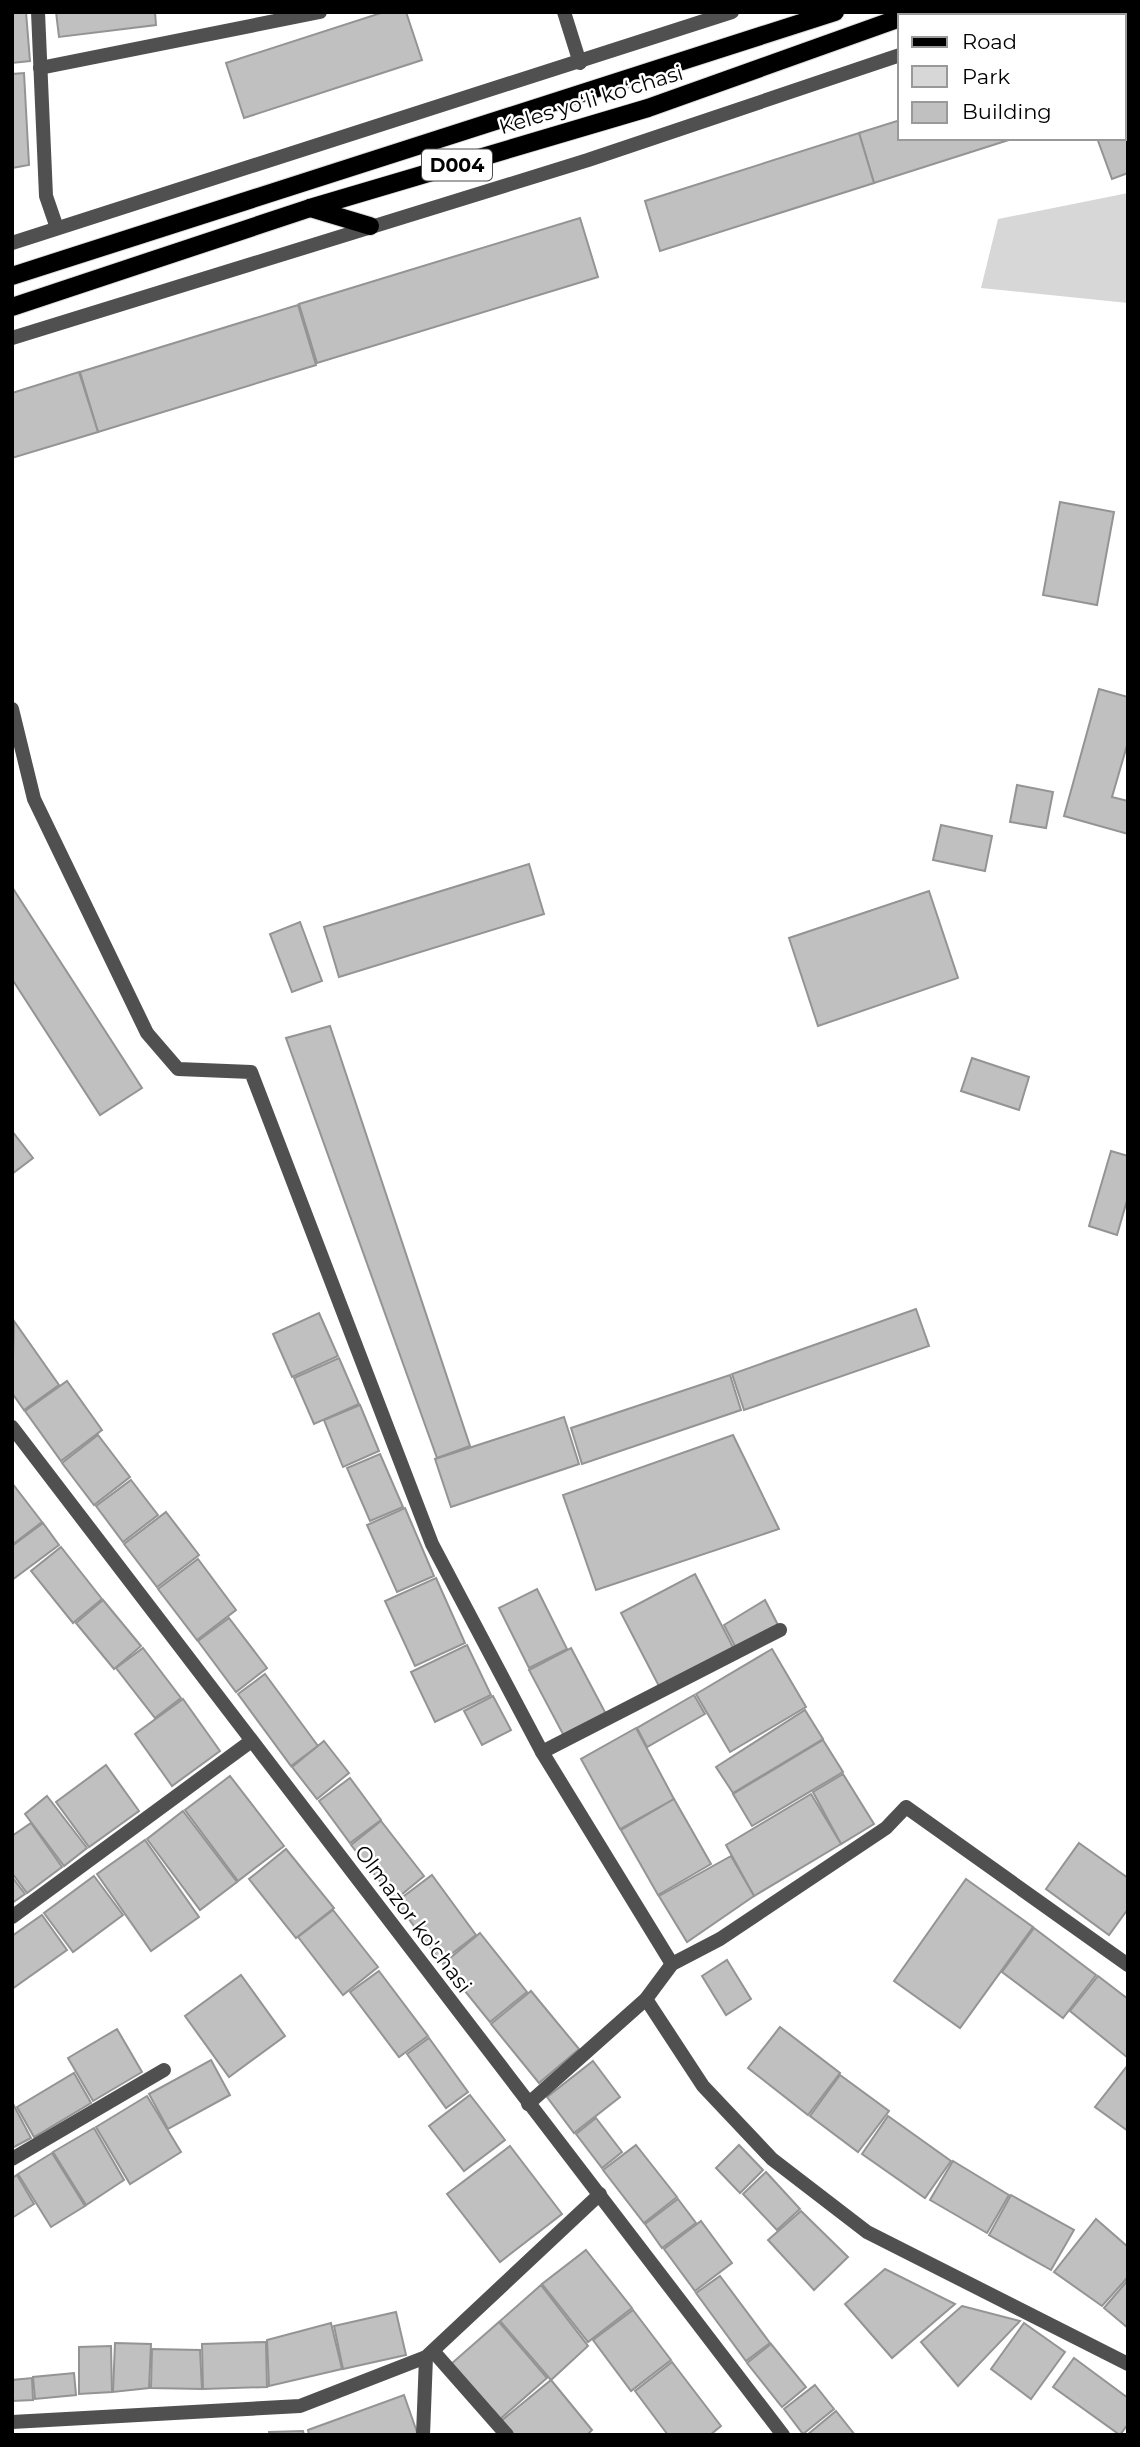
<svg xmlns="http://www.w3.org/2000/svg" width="1140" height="2447" viewBox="0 0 1140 2447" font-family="Montserrat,sans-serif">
	<rect width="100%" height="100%" fill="#fff"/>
	<!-- green -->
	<polygon fill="#d7d7d7" points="1128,193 1128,303 981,288 998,219"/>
	<!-- building -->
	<g fill="#c0c0c0" stroke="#949494" stroke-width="2">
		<polygon points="12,12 26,12 30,61 12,63"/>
		<polygon points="56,12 155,12 156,25 59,37"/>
		<polygon points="384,12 406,12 422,60 244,118 226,63"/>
		<polygon points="1125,32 1128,40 1128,173 1112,179 1097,138 1124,138"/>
		<polygon points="24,73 29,165 12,168 12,74"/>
		<polygon points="900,120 900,138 1015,138 874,183 859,133"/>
		<polygon points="859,133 874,183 660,251 645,201"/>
		<polygon points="580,218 598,277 317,363 299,304"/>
		<polygon points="298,305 316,365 98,432 80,372"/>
		<polygon points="79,372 98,432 12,458 12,393"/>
		<polygon points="1060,502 1114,512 1097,605 1043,595"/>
		<polygon points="1099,689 1128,697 1128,742 1112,797 1128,801 1128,834 1064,816"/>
		<polygon points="1017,785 1053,792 1046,828 1010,822"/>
		<polygon points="941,825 992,836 985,871 933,860"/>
		<polygon points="529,864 544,914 339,977 324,927"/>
		<polygon points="12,887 142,1088 100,1115 12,979"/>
		<polygon points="929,891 958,978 818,1026 789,938"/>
		<polygon points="300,922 322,981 292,992 270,934"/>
		<polygon points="330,1026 470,1446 437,1458 286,1038"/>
		<polygon points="972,1058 1029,1077 1019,1110 961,1091"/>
		<polygon points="12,1131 33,1158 12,1174"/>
		<polygon points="1111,1151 1128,1156 1128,1197 1117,1235 1089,1226"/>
		<polygon points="916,1309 929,1346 744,1410 732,1374"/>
		<polygon points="319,1313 338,1356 292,1377 273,1334"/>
		<polygon points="14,1321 59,1385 24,1410 12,1393"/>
		<polygon points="339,1358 359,1404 314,1424 294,1378"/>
		<polygon points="730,1375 741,1410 582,1464 571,1428"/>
		<polygon points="67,1381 102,1430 61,1461 25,1411"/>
		<polygon points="360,1405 379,1451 343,1467 324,1420"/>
		<polygon points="564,1417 579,1464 451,1507 435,1459"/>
		<polygon points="98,1435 130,1477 94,1505 62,1463"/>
		<polygon points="733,1435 779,1529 596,1590 563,1495"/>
		<polygon points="380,1454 403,1507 370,1521 347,1468"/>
		<polygon points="131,1480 158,1515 123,1542 96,1506"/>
		<polygon points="12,1483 42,1522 12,1545"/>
		<polygon points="405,1508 434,1576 397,1592 367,1525"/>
		<polygon points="166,1512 199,1555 157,1587 124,1544"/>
		<polygon points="43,1523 59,1545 12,1580 12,1546"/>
		<polygon points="61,1547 102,1599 73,1623 31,1571"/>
		<polygon points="198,1559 236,1610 197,1640 158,1589"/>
		<polygon points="695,1574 735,1651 661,1690 621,1613"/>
		<polygon points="436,1578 465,1643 415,1666 385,1601"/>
		<polygon points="537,1589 567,1649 529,1668 499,1608"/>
		<polygon points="103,1600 141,1646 114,1669 76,1623"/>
		<polygon points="765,1600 778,1625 737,1650 724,1625"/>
		<polygon points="229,1618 267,1668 236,1692 198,1641"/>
		<polygon points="467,1645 491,1695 435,1722 411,1672"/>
		<polygon points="143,1648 181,1698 155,1718 116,1668"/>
		<polygon points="571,1648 606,1714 564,1736 529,1670"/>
		<polygon points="772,1649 806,1707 730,1752 696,1694"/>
		<polygon points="265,1674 318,1746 291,1766 238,1694"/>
		<polygon points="694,1695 705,1714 647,1747 637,1728"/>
		<polygon points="493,1696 511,1730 482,1745 464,1711"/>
		<polygon points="183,1699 220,1751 172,1786 135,1734"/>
		<polygon points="805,1710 823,1739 733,1793 716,1767"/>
		<polygon points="636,1728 674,1799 620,1829 581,1759"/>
		<polygon points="823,1740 843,1772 752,1826 733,1794"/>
		<polygon points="324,1741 349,1773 317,1799 292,1767"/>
		<polygon points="106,1765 139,1811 89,1847 56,1802"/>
		<polygon points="843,1774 874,1824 841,1844 813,1792"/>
		<polygon points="230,1776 284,1846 238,1881 185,1810"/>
		<polygon points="350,1778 381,1820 350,1843 319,1801"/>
		<polygon points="811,1794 841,1844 754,1896 726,1845"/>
		<polygon points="47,1796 87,1848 64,1866 25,1814"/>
		<polygon points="674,1799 711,1864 658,1895 621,1830"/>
		<polygon points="183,1811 237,1882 200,1910 147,1839"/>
		<polygon points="381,1821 424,1876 395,1900 351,1845"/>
		<polygon points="31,1823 62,1867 27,1893 12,1873 12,1836"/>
		<polygon points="145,1840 199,1917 151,1951 97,1874"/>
		<polygon points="1079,1843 1128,1878 1128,1909 1109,1935 1046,1889"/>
		<polygon points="286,1849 334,1908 296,1938 249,1879"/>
		<polygon points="731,1856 754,1896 687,1942 659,1896"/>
		<polygon points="432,1875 476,1935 441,1962 396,1902"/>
		<polygon points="94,1876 123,1915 73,1952 44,1913"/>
		<polygon points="12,1877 25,1894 12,1903"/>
		<polygon points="966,1879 1033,1927 960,2028 894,1981"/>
		<polygon points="333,1910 378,1967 343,1995 298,1937"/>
		<polygon points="42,1915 67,1950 12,1989 12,1936"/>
		<polygon points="1034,1928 1096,1975 1063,2018 1002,1972"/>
		<polygon points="480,1933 527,1992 490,2022 443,1964"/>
		<polygon points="727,1960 751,1999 726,2015 702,1976"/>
		<polygon points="379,1971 428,2036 399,2057 350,1992"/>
		<polygon points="241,1975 285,2036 229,2077 185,2016"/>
		<polygon points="1098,1976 1128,1999 1128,2058 1070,2011"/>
		<polygon points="531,1991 579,2049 539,2083 491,2024"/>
		<polygon points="780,2027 840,2073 808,2115 748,2068"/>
		<polygon points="117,2029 142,2072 93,2101 68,2058"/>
		<polygon points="429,2038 468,2092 446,2108 407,2054"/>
		<polygon points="211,2060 230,2095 168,2129 149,2094"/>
		<polygon points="593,2061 620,2097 574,2133 547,2097"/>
		<polygon points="1128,2065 1128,2131 1095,2107"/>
		<polygon points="74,2073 91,2103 34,2137 17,2107"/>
		<polygon points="840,2075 889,2111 858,2152 810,2116"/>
		<polygon points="470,2095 505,2140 464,2171 429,2126"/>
		<polygon points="147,2096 181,2152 130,2184 96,2127"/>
		<polygon points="12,2102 31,2138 12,2148"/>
		<polygon points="888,2116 951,2161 925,2198 862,2154"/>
		<polygon points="596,2118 622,2152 602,2168 576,2134"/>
		<polygon points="94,2128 124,2180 86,2205 53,2152"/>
		<polygon points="636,2145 677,2197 644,2223 603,2170"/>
		<polygon points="739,2145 763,2170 740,2193 716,2168"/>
		<polygon points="510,2146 562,2214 500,2262 447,2194"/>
		<polygon points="52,2153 85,2206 51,2227 18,2174"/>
		<polygon points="953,2161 1009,2195 987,2233 930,2200"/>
		<polygon points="766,2172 800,2209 777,2230 743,2194"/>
		<polygon points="17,2175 34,2204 12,2218 12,2178"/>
		<polygon points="1011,2195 1074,2230 1051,2270 989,2235"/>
		<polygon points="678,2199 696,2223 662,2248 645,2224"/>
		<polygon points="801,2211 848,2257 814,2290 768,2240"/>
		<polygon points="1096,2219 1128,2247 1128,2277 1102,2306 1054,2272"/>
		<polygon points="701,2221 732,2263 695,2291 664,2249"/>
		<polygon points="586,2250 632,2308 588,2342 542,2284"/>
		<polygon points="885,2269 955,2304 892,2358 845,2304"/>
		<polygon points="720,2276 770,2343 746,2361 696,2293"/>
		<polygon points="1128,2280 1128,2328 1104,2308"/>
		<polygon points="541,2285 588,2346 551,2380 500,2321"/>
		<polygon points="962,2306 1020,2321 958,2386 921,2342"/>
		<polygon points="633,2310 671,2360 631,2391 593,2340"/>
		<polygon points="396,2312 406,2355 343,2369 334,2326"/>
		<polygon points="499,2322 547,2378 499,2420 451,2364"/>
		<polygon points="331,2323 342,2369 269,2386 267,2340"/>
		<polygon points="1024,2323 1065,2352 1031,2399 991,2369"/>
		<polygon points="266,2342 267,2387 203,2389 202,2344"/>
		<polygon points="115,2343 151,2344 149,2388 113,2392"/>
		<polygon points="771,2344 806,2387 782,2407 747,2363"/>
		<polygon points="111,2346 112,2392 79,2394 79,2347"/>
		<polygon points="152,2349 200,2350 202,2389 151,2388"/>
		<polygon points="1074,2358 1128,2398 1128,2424 1120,2435 1053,2387"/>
		<polygon points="672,2362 721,2426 710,2435 668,2435 635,2391"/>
		<polygon points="74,2373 76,2395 35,2399 33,2377"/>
		<polygon points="32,2378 33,2400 12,2401 12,2380"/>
		<polygon points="551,2380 592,2430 587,2435 513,2435 501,2421"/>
		<polygon points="815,2385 834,2409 803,2434 784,2409"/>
		<polygon points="404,2395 418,2435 309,2435 308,2430"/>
		<polygon points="836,2411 855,2435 807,2435"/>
		<polygon points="303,2431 304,2435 269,2435 269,2432"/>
	</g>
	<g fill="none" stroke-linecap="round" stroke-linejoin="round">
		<!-- primary casing -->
		<g stroke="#dbdbdb" stroke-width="20">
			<g id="primary">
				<polyline points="310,208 370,226"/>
				<polyline points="12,276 835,12"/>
				<polyline points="12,307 310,208 648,108 900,18"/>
			</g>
		</g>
		<!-- minor -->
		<g stroke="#505050" stroke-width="14">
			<polyline points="38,12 46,196 57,228"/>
			<polyline points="564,12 580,63"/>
			<polyline points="40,68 320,12"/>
			<polyline points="12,709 34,799 147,1033 178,1069 251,1072 432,1544 542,1752 672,1964"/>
			<polyline points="12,1427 783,2435"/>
			<polyline points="542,1752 780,1630"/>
			<polyline points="12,1917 250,1742"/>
			<polyline points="646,1999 703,2086 772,2159 867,2232 1128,2364"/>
			<polyline points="528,2104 646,1999 672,1964 720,1939 886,1828 906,1807 1128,1965"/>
			<polyline points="12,2159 164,2070"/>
			<polyline points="433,2351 507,2435"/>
			<polyline points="12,2422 300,2406 426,2357 600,2194"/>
			<polyline points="423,2435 426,2357"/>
		</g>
		<!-- tertiary -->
		<g stroke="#505050" stroke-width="14">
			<polyline points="1007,16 1017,12"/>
			<polyline points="12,243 732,12"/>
			<polyline points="12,338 588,160 900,55"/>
		</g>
		<!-- primary -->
		<use href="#primary" stroke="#000" stroke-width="18"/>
	</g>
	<g text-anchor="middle" stroke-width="5" stroke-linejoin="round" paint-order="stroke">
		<!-- shield labels -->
		<rect fill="#fff" stroke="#4c4c4c" stroke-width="2" x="422" y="149.5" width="70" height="31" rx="5"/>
		<g font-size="19" font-weight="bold" fill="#000">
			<text x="457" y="172">D004</text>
		</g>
		<!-- street labels -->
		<g font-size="21" fill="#000" stroke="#fff">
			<text transform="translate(591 100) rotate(-17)" y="7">Keles yoʻli koʻchasi</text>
			<text transform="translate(413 1919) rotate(53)" y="7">Olmazor ko'chasi</text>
		</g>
	</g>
	<!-- border -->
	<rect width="1140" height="2447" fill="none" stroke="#000000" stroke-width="28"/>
	<!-- legend -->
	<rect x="898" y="14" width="228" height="126" fill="#ffffff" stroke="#999999" stroke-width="2"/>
	<rect x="912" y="37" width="35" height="10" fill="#000000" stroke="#999999" stroke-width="2"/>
	<text x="962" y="49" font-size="21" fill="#000000">Road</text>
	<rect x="912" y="66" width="35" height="21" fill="#d7d7d7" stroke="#999999" stroke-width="2"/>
	<text x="962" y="84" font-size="21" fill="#000000">Park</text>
	<rect x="912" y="102" width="35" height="21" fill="#c0c0c0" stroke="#999999" stroke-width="2"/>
	<text x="962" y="119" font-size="21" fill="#000000">Building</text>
</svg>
